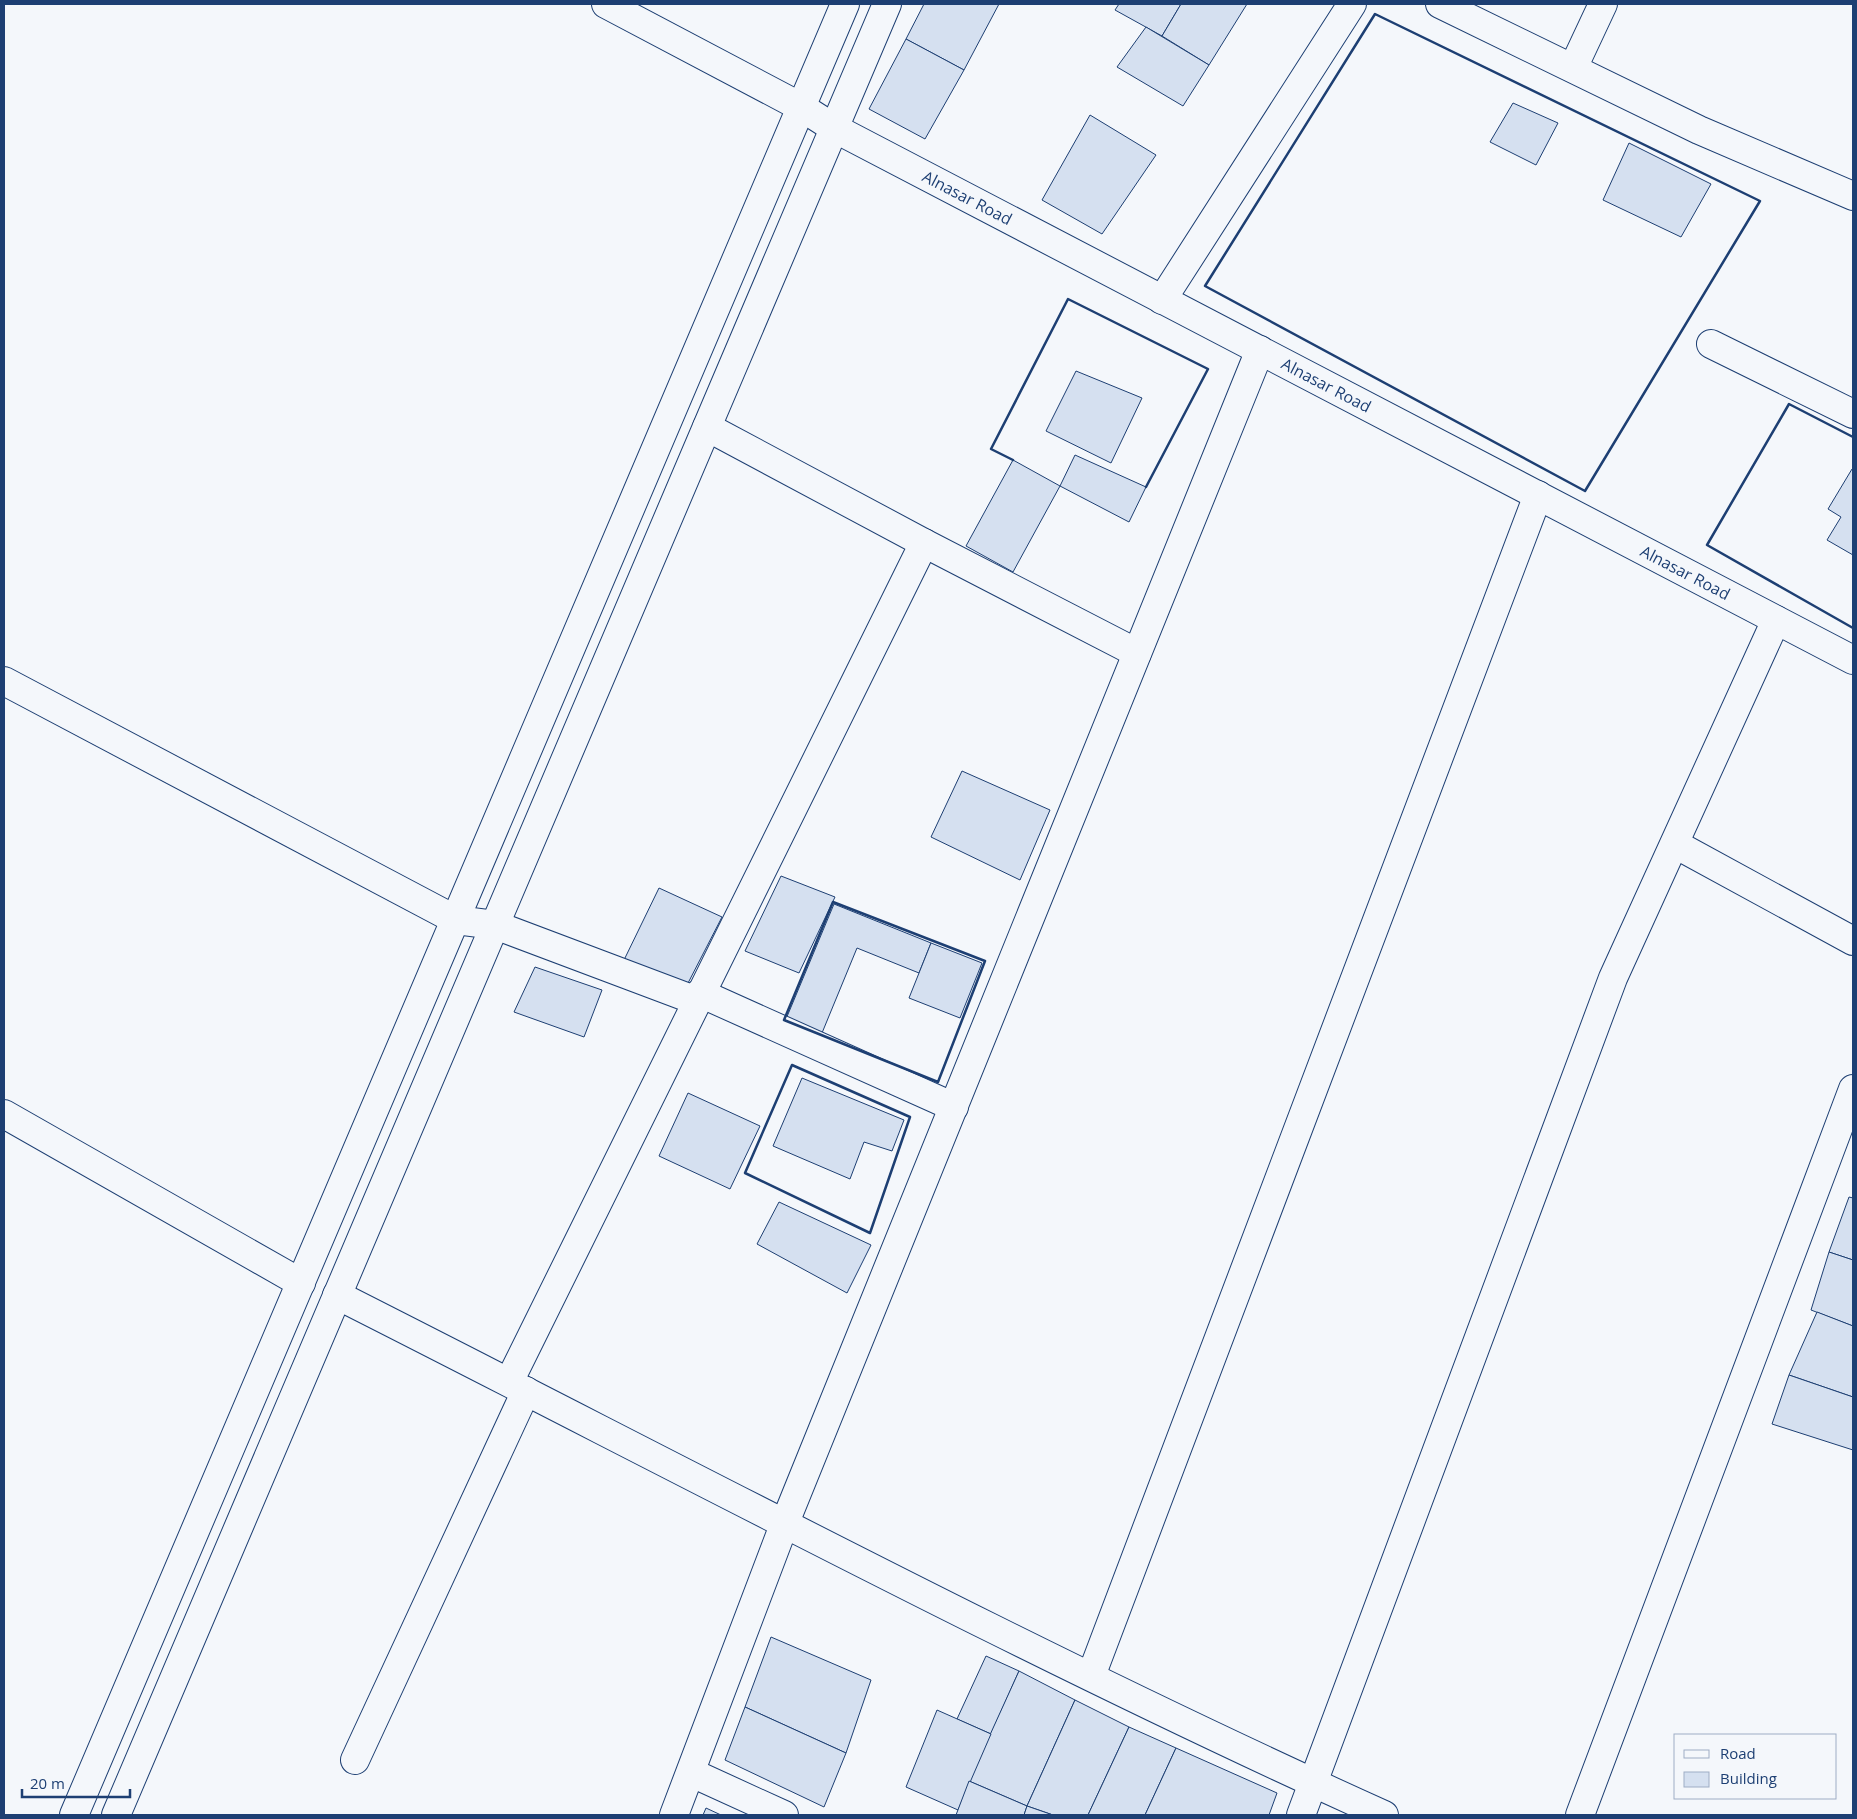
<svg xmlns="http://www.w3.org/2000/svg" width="1857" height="1819" viewBox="0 0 1857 1819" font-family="'Open Sans',sans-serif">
	<rect width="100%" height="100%" fill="#f4f7fb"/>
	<!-- building -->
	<g fill="#d5e0f0" stroke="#1d3f73">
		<polygon points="924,4 999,4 964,70 906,39"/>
		<polygon points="1119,4 1181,4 1162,36 1115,10"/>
		<polygon points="1181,4 1247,4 1209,65 1162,36"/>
		<polygon points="1146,27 1209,65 1183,106 1117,67"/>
		<polygon points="906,39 964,70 925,139 869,109"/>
		<polygon points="1513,103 1558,123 1536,165 1490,142"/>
		<polygon points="1090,115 1156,155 1102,234 1042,200"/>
		<polygon points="1629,143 1711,184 1681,237 1603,200"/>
		<polygon points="1076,371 1142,398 1111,463 1046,431"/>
		<polygon points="1075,455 1146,487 1129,522 1060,486"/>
		<polygon points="1013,460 1060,486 1013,572 966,546"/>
		<polygon points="1852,469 1853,470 1853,555 1827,540 1841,517 1828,509"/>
		<polygon points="962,771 1050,810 1020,880 931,837"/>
		<polygon points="781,876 835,897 799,973 745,951"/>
		<polygon points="659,888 722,917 686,987 624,960"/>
		<polygon points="834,904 931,943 919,973 857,948 822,1033 786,1019"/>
		<polygon points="931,943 982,963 960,1018 909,998"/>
		<polygon points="535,967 602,990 584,1037 514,1012"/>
		<polygon points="802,1078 904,1120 892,1151 864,1142 850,1179 773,1146"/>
		<polygon points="688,1093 760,1126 730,1189 659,1156"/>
		<polygon points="1849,1197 1853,1198 1853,1260 1829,1252"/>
		<polygon points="779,1202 871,1245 847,1293 757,1244"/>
		<polygon points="1829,1252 1853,1260 1853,1326 1811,1310"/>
		<polygon points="1817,1312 1853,1326 1853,1397 1789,1375"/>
		<polygon points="1789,1375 1853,1397 1853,1450 1772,1424"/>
		<polygon points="771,1637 871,1680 846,1753 745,1707"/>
		<polygon points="986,1656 1019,1671 991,1734 957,1719"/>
		<polygon points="1019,1671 1075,1700 1027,1806 969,1781"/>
		<polygon points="1075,1700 1129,1727 1088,1815 1053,1815 1027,1806"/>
		<polygon points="745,1707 846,1753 824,1807 725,1760"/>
		<polygon points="937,1710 991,1734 958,1810 906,1787"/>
		<polygon points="1129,1727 1176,1748 1145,1815 1088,1815"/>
		<polygon points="1176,1748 1277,1793 1269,1815 1145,1815"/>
		<polygon points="969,1781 1027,1806 1024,1815 956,1815"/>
		<polygon points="1027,1806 1053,1815 1024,1815"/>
		<polygon points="706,1808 721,1815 703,1815"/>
	</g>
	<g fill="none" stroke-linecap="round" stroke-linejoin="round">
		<!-- minor casing -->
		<g stroke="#1d3f73" stroke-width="30">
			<g id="minor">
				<path id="s1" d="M 606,4 L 801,107 L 834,128 L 1853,660"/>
				<polyline points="1440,4 1699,130 1853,196"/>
				<polyline points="1573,68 1603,4"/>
				<polyline points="1162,300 1352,4"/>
				<polyline points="1711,344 1853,414"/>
				<polyline points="707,427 924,543 1137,653"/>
				<polyline points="4,681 456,920 495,925 697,1001"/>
				<polyline points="1675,844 1853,941"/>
				<polyline points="700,993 954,1107"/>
				<polyline points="4,1114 301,1283"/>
				<path d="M 337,1295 C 685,1471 1029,1655 1384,1815"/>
				<polyline points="509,1382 924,543"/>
				<polyline points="1091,1676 1538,495"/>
				<polyline points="355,1760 526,1391"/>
				<polyline points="692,1773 784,1815"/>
				<polyline points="74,1815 845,4"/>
				<polyline points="116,1815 887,4"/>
				<polyline points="674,1815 784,1525 1260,350"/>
				<polyline points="1301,1815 1613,978 1776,620"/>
				<polyline points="1580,1815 1853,1089"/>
			</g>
		</g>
		<!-- minor -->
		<use href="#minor" stroke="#f4f7fb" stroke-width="28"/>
		<!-- wall -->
		<g stroke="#1d3f73" stroke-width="2.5">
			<polygon points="1375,14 1760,201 1585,491 1205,286"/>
			<polyline points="1853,437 1789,404 1707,545 1853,628"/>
			<polyline points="1013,460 991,449 1068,299 1208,369 1146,487"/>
			<polygon points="833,902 985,961 938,1082 784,1020"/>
			<polygon points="792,1065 910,1117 870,1233 745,1173"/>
		</g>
	</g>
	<g text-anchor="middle" stroke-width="4" stroke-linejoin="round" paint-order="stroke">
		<!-- street labels -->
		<g font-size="16" fill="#1d3f73" stroke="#f4f7fb">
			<text dy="6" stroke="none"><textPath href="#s1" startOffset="410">Alnasar Road</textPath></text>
			<text dy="6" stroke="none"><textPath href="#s1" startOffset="815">Alnasar Road</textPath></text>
			<text dy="6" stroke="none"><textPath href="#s1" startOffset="1220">Alnasar Road</textPath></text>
		</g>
	</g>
	<!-- border -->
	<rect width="1857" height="1819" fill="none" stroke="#1d3f73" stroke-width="10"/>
	<!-- legend -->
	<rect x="1674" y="1734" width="162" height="65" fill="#f4f7fb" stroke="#9eadc5"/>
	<rect x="1684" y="1750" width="25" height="8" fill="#f4f7fb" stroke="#9eadc5"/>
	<text x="1720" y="1759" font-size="15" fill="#1d3f73">Road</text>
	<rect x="1684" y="1772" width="25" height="15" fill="#d5e0f0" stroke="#9eadc5"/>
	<text x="1720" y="1784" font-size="15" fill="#1d3f73">Building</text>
	<!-- scale -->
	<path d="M22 1789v8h108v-8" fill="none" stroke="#1d3f73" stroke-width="2.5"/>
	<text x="30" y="1789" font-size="15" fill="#1d3f73" stroke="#f4f7fb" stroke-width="4" paint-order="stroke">20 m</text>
</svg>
